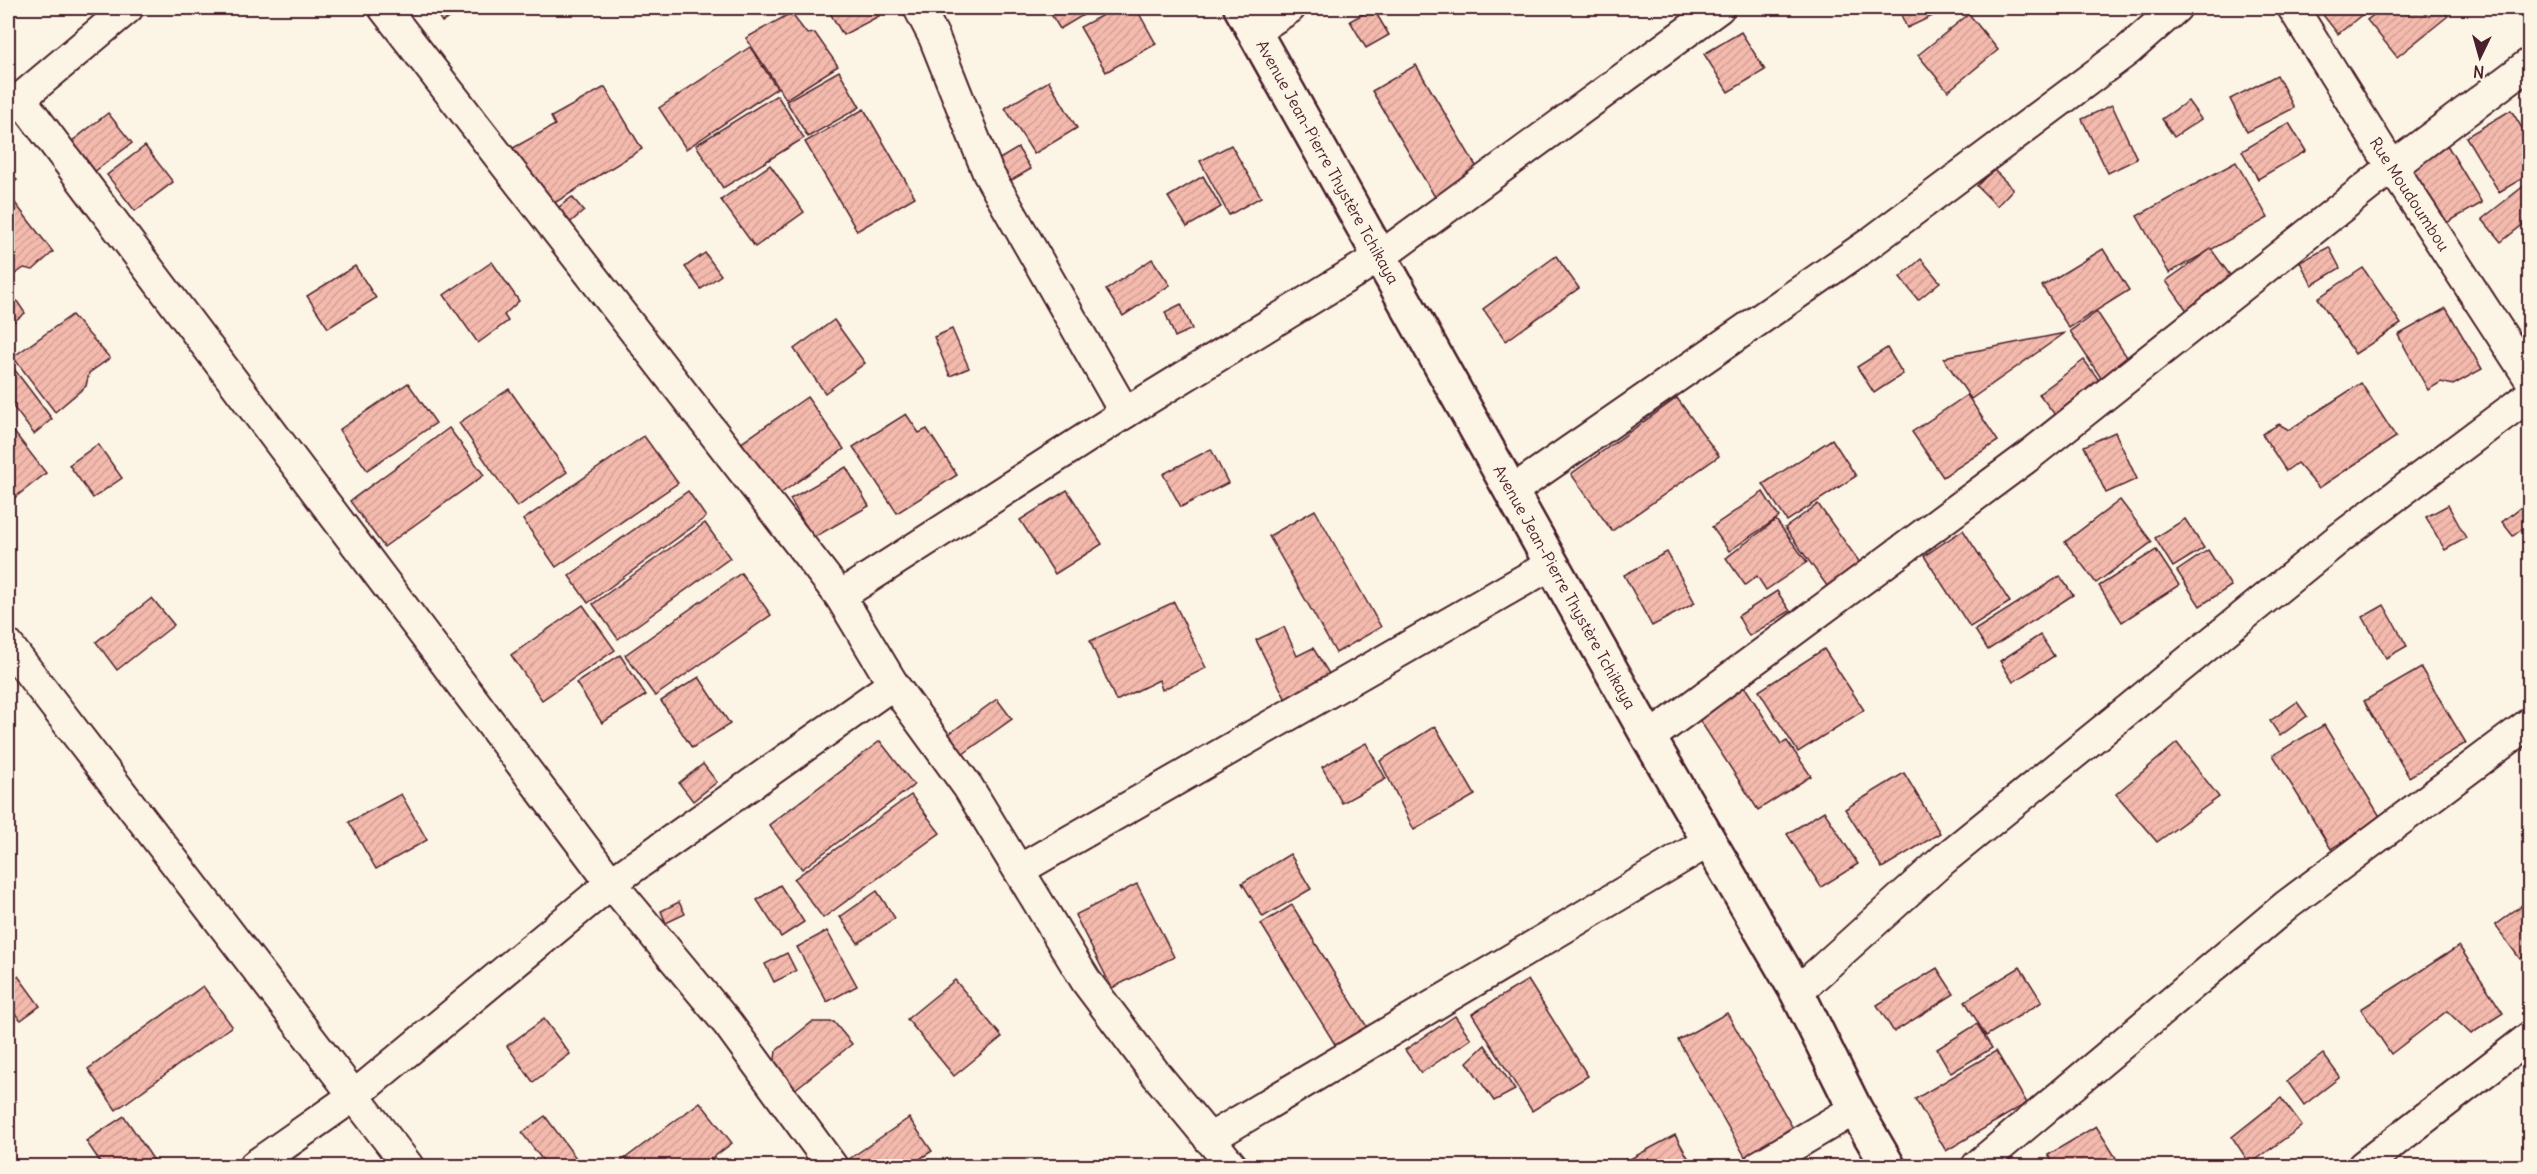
<svg xmlns="http://www.w3.org/2000/svg" width="2537" height="1174" viewBox="0 0 2537 1174" font-family="Delius,sans-serif">
	<defs>
		<pattern id="building-hatch" width="6" height="6" patternUnits="userSpaceOnUse" patternTransform="scale(1.5)"><rect width="6" height="6" fill="#f4baad"/><path d="M-1 1l2-2M0 6l6-6M5 7l2-2" fill="none" stroke="#d39f95"/></pattern>
	</defs>
	<rect width="100%" height="100%" fill="#fcf5e5"/>
	<filter id="ink" filterUnits="userSpaceOnUse"><feTurbulence type="fractalNoise" baseFrequency=".0167" numOctaves="2"/><feDisplacementMap in="SourceGraphic" scale="12" xChannelSelector="R" yChannelSelector="G"/><feConvolveMatrix kernelMatrix="1 2 1 2 8 2 1 2 1" color-interpolation-filters="sRGB"/></filter>
	<g filter="url(#ink)">
		<!-- building -->
		<g fill="url(#building-hatch)" stroke="#4a1f2b" stroke-width="1.5">
			<polygon points="433,8 468,8 442,22"/>
			<polygon points="827,8 874,8 879,16 843,35"/>
			<polygon points="1047,8 1095,8 1060,29"/>
			<polygon points="1116,8 1136,8 1156,44 1106,72 1080,27"/>
			<polygon points="1373,8 1389,35 1366,48 1350,21"/>
			<polygon points="1898,8 1936,8 1939,13 1907,28"/>
			<polygon points="2333,8 2368,8 2369,9 2338,34 2323,15"/>
			<polygon points="2383,8 2441,8 2448,16 2397,57 2367,20"/>
			<polygon points="2516,8 2530,8 2530,27"/>
			<polygon points="791,13 807,34 815,33 838,66 786,99 746,38"/>
			<polygon points="1969,14 1998,50 1948,91 1918,55"/>
			<polygon points="1741,32 1765,70 1728,92 1704,54"/>
			<polygon points="750,47 777,88 686,149 659,108"/>
			<polygon points="1416,65 1479,171 1435,197 1372,91"/>
			<polygon points="839,71 860,107 808,137 786,101"/>
			<polygon points="2277,75 2294,108 2247,132 2230,99"/>
			<polygon points="1049,81 1077,128 1034,154 1005,108"/>
			<polygon points="605,87 642,149 548,207 513,148 555,125 551,117"/>
			<polygon points="777,95 804,138 723,188 696,145"/>
			<polygon points="2188,101 2201,119 2174,137 2162,119"/>
			<polygon points="2112,105 2137,159 2108,173 2082,119"/>
			<polygon points="864,109 915,197 857,231 805,142"/>
			<polygon points="2511,110 2530,141 2530,174 2499,192 2466,137"/>
			<polygon points="108,113 132,143 94,172 71,142"/>
			<polygon points="2289,123 2306,151 2258,179 2242,151"/>
			<polygon points="1231,145 1261,197 1229,215 1200,161"/>
			<polygon points="2447,145 2482,203 2441,226 2408,168"/>
			<polygon points="145,146 173,182 135,211 107,175"/>
			<polygon points="1018,148 1031,169 993,191 981,170"/>
			<polygon points="2236,162 2268,218 2169,273 2137,216"/>
			<polygon points="770,165 804,212 755,247 721,200"/>
			<polygon points="8,167 17,180 8,187"/>
			<polygon points="1993,169 2013,189 1997,206 1977,186"/>
			<polygon points="1203,176 1221,207 1187,227 1168,197"/>
			<polygon points="2530,181 2530,219 2501,242 2482,219"/>
			<polygon points="8,194 53,252 33,270 24,268 8,279"/>
			<polygon points="572,197 584,211 561,230 550,214"/>
			<polygon points="2329,247 2340,268 2312,285 2300,262"/>
			<polygon points="2103,249 2129,290 2069,328 2042,286"/>
			<polygon points="2211,249 2235,282 2190,315 2166,281"/>
			<polygon points="705,253 721,275 701,289 685,267"/>
			<polygon points="1556,256 1579,288 1506,341 1483,309"/>
			<polygon points="1152,259 1170,285 1123,316 1106,290"/>
			<polygon points="1921,259 1940,282 1918,300 1900,277"/>
			<polygon points="492,262 519,301 504,315 508,321 478,343 444,295"/>
			<polygon points="355,266 376,298 328,328 307,296"/>
			<polygon points="2363,268 2401,324 2355,354 2318,298"/>
			<polygon points="8,288 25,313 8,326"/>
			<polygon points="1181,304 1192,329 1175,337 1165,312"/>
			<polygon points="2446,308 2482,369 2453,385 2441,382 2428,390 2398,335"/>
			<polygon points="2097,312 2129,360 2101,378 2070,331"/>
			<polygon points="72,315 110,358 89,373 86,386 55,412 13,357"/>
			<polygon points="834,320 865,363 825,393 794,349"/>
			<polygon points="952,329 969,368 950,376 934,337"/>
			<polygon points="2065,333 1971,399 1944,359 1949,356"/>
			<polygon points="1887,348 1903,374 1874,393 1857,367"/>
			<polygon points="2084,360 2104,387 2059,420 2039,394"/>
			<polygon points="8,361 52,419 34,434 8,400"/>
			<polygon points="408,383 436,423 367,470 339,430"/>
			<polygon points="2361,383 2396,437 2319,488 2297,463 2286,471 2262,434 2279,424 2289,430"/>
			<polygon points="509,389 567,472 517,507 459,423"/>
			<polygon points="1967,395 1998,441 1943,477 1912,432"/>
			<polygon points="807,397 844,449 777,496 740,444"/>
			<polygon points="1677,398 1719,456 1612,531 1571,474"/>
			<polygon points="906,414 919,433 927,429 957,475 897,513 853,447"/>
			<polygon points="449,428 484,475 384,547 350,501"/>
			<polygon points="14,432 46,473 8,503 8,437"/>
			<polygon points="2115,432 2137,479 2106,493 2084,446"/>
			<polygon points="644,436 678,483 556,567 523,520"/>
			<polygon points="1832,439 1856,476 1787,521 1763,484"/>
			<polygon points="98,444 122,478 93,498 69,465"/>
			<polygon points="1211,449 1228,483 1181,507 1163,474"/>
			<polygon points="846,467 869,506 813,538 790,499"/>
			<polygon points="1067,490 1102,544 1055,574 1020,520"/>
			<polygon points="688,491 706,517 588,603 569,576"/>
			<polygon points="1763,492 1779,517 1729,551 1712,527"/>
			<polygon points="2120,500 2152,542 2096,583 2065,542"/>
			<polygon points="2530,500 2530,523 2513,536 2502,522"/>
			<polygon points="1818,504 1863,567 1830,590 1785,528"/>
			<polygon points="2448,505 2466,538 2445,550 2426,517"/>
			<polygon points="1315,510 1381,627 1336,653 1269,536"/>
			<polygon points="2185,519 2204,548 2173,567 2155,538"/>
			<polygon points="1776,520 1807,562 1766,590 1757,576 1745,585 1726,558"/>
			<polygon points="705,523 730,558 618,639 593,604"/>
			<polygon points="1963,530 2010,602 1970,627 1924,556"/>
			<polygon points="2156,550 2179,585 2122,622 2099,586"/>
			<polygon points="2208,550 2231,586 2200,606 2177,571"/>
			<polygon points="1667,552 1695,603 1652,626 1624,575"/>
			<polygon points="741,573 771,615 655,696 625,655"/>
			<polygon points="2060,576 2073,595 1988,650 1975,630"/>
			<polygon points="1777,591 1790,611 1749,636 1738,616"/>
			<polygon points="152,598 174,625 117,670 96,642"/>
			<polygon points="1174,602 1206,668 1162,690 1159,680 1116,701 1090,641"/>
			<polygon points="583,605 615,650 542,700 511,655"/>
			<polygon points="2384,605 2407,646 2386,658 2363,617"/>
			<polygon points="1284,627 1297,656 1313,648 1333,680 1287,702 1256,640"/>
			<polygon points="2040,635 2054,656 2013,682 2000,661"/>
			<polygon points="1824,649 1864,710 1798,752 1759,691"/>
			<polygon points="620,655 646,695 602,723 576,683"/>
			<polygon points="2421,668 2466,743 2409,777 2364,701"/>
			<polygon points="699,677 730,724 692,748 661,701"/>
			<polygon points="1743,684 1781,744 1787,741 1811,776 1758,810 1697,716"/>
			<polygon points="997,699 1012,719 963,754 949,734"/>
			<polygon points="2297,702 2307,716 2280,736 2270,721"/>
			<polygon points="2324,725 2381,818 2331,849 2273,755"/>
			<polygon points="1435,726 1475,795 1414,830 1380,761"/>
			<polygon points="880,741 914,785 802,869 769,825"/>
			<polygon points="1366,743 1386,779 1342,803 1322,767"/>
			<polygon points="2177,743 2219,797 2157,842 2116,794"/>
			<polygon points="703,764 717,782 693,801 679,783"/>
			<polygon points="1904,773 1940,833 1882,868 1845,809"/>
			<polygon points="401,794 427,840 376,869 349,822"/>
			<polygon points="911,795 940,833 823,918 794,879"/>
			<polygon points="1824,811 1858,864 1821,887 1787,834"/>
			<polygon points="1290,854 1311,889 1263,917 1242,883"/>
			<polygon points="1137,884 1174,957 1112,988 1075,915"/>
			<polygon points="780,885 804,922 781,937 757,900"/>
			<polygon points="877,891 895,918 858,943 840,917"/>
			<polygon points="2530,899 2530,952 2520,959 2495,925"/>
			<polygon points="679,902 685,914 666,923 661,911"/>
			<polygon points="1292,905 1367,1027 1336,1046 1261,924"/>
			<polygon points="827,931 857,986 827,1002 797,947"/>
			<polygon points="2459,946 2503,1013 2471,1034 2447,1011 2391,1054 2361,1009"/>
			<polygon points="787,953 796,971 774,982 765,964"/>
			<polygon points="2020,967 2042,1002 1986,1036 1965,1001"/>
			<polygon points="1937,968 1954,994 1894,1032 1877,1005"/>
			<polygon points="18,976 40,1006 21,1020 10,1009 8,1011 8,983"/>
			<polygon points="955,980 1002,1037 954,1076 907,1019"/>
			<polygon points="1528,980 1588,1076 1532,1111 1472,1014"/>
			<polygon points="203,986 232,1026 116,1110 88,1069"/>
			<polygon points="1727,1013 1798,1137 1750,1165 1678,1040"/>
			<polygon points="1455,1016 1471,1039 1421,1073 1405,1050"/>
			<polygon points="544,1019 570,1054 533,1082 507,1046"/>
			<polygon points="812,1022 834,1022 852,1044 779,1102 758,1077 775,1060 776,1051"/>
			<polygon points="1977,1024 1992,1048 1951,1073 1937,1049"/>
			<polygon points="1485,1045 1515,1090 1494,1101 1467,1062"/>
			<polygon points="1996,1051 2027,1103 1946,1151 1915,1099"/>
			<polygon points="2323,1054 2340,1077 2304,1105 2287,1081"/>
			<polygon points="2281,1098 2302,1126 2250,1164 2232,1137"/>
			<polygon points="700,1102 732,1143 702,1166 615,1166"/>
			<polygon points="124,1116 155,1162 149,1166 103,1166 86,1141"/>
			<polygon points="545,1116 576,1158 564,1166 547,1166 522,1133"/>
			<polygon points="909,1118 932,1151 909,1166 839,1166"/>
			<polygon points="2096,1126 2121,1166 2055,1166 2048,1155"/>
			<polygon points="1675,1135 1693,1166 1617,1166"/>
		</g>
		<g fill="none" stroke-linecap="round" stroke-linejoin="round">
			<!-- street casing -->
			<g stroke="#4a1f2b" stroke-width="34">
				<g id="street">
					<polyline points="384,8 840,596 893,684 968,787 1086,981 1155,1073 1232,1166"/>
					<polyline points="919,8 934,37 988,173 1125,413"/>
					<polyline points="2293,8 2392,167 2530,379"/>
					<polyline points="1255,31 1290,8"/>
					<polyline points="20,98 611,883 728,1024 832,1166"/>
					<polyline points="8,109 128,8"/>
					<polyline points="1512,491 1870,243 2127,51 2176,8"/>
					<polyline points="840,596 1125,413 1381,256 1719,8"/>
					<polyline points="8,645 408,1166"/>
					<polyline points="1649,738 2026,458 2392,167 2530,63"/>
					<polyline points="1019,870 1552,564"/>
					<polyline points="1797,992 1943,860 2341,537 2530,395"/>
					<polyline points="1209,1139 1708,842"/>
					<polyline points="254,1166 355,1095 611,883 893,684"/>
					<polyline points="1759,1166 1855,1109"/>
					<polyline points="1977,1166 2287,905 2530,723"/>
					<polyline points="2363,1166 2530,1037"/>
				</g>
			</g>
			<!-- secondary casing -->
			<g stroke="#4a1f2b" stroke-width="38">
				<polyline id="secondary" points="1241,8 1649,738 1797,992 1855,1109 1888,1166"/>
			</g>
			<!-- street -->
			<use href="#street" stroke="#fcf5e5" stroke-width="30"/>
			<!-- secondary -->
			<use href="#secondary" stroke="#fcf5e5" stroke-width="33"/>
		</g>
	</g>
	<g text-anchor="middle" stroke-width="4.5" stroke-linejoin="round" paint-order="stroke">
		<!-- street labels -->
		<g font-size="16" fill="#4a1f2b" stroke="#fcf5e5">
			<text transform="translate(1328 162) rotate(61)" y="6">Avenue Jean-Pierre Thystère Tchikaya</text>
			<text transform="translate(2410 194) rotate(57)" y="6">Rue Moudoumbou</text>
			<text transform="translate(1565 587) rotate(61)" y="6">Avenue Jean-Pierre Thystère Tchikaya</text>
		</g>
	</g>
	<!-- margin -->
	<rect width="2537" height="1174" fill="none" stroke="#fcf5e5" stroke-width="30"/>
	<rect x="15" y="15" width="2507" height="1144" fill="none" stroke="#4a1f2b" stroke-width="2" filter="url(#ink)"/>
	<!-- north arrow -->
	<g transform="translate(2480 57) rotate(185)" stroke="#fcf5e5" stroke-width="4.5" paint-order="stroke">
	<path d="M0-4.5L10 22L0 15L-10 22Z" fill="#4a1f2b"/>
	<text y="-9" font-size="16" font-weight="bold" text-anchor="middle" fill="#4a1f2b">N</text>
	</g>
</svg>
